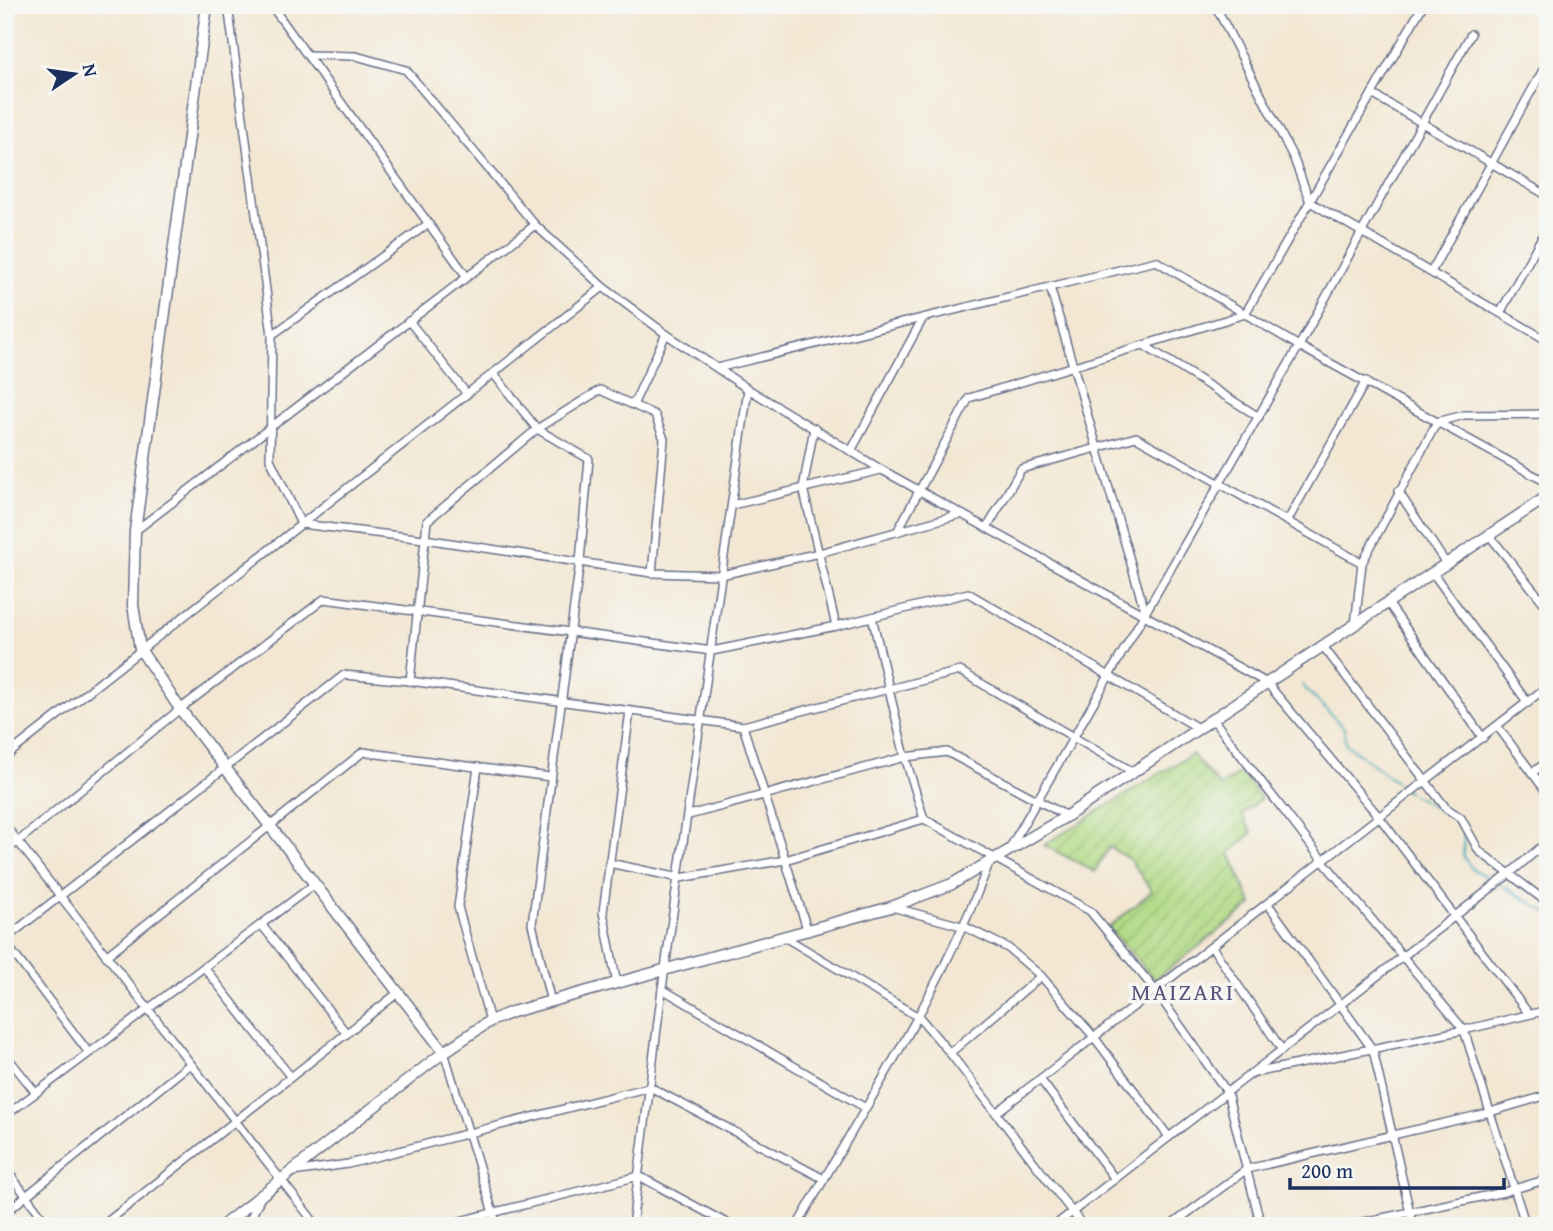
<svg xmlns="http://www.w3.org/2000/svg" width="1553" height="1231" viewBox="0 0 1553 1231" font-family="'Gentium Book Plus',serif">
	<defs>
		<pattern id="garden-furrows" width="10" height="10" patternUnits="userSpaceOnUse" patternTransform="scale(1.75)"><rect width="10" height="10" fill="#b1da85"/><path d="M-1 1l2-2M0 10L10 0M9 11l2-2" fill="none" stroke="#98bb75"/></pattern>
	</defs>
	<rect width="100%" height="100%" fill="#f6f6f2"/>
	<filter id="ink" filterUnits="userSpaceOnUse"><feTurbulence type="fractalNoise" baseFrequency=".0143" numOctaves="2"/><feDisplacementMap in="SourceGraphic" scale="14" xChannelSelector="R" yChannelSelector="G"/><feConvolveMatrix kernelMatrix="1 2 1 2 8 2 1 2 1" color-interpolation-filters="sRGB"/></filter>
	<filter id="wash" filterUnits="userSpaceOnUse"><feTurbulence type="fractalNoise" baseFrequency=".00686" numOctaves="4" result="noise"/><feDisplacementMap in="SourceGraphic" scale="28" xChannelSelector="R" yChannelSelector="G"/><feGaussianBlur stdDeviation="1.57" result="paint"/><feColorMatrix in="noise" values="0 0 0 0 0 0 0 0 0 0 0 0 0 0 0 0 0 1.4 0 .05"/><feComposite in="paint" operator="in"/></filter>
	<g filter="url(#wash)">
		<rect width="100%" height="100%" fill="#f3e7d3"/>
		<!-- garden -->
		<polygon fill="url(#garden-furrows)" stroke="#668472" stroke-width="2" points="1192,754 1219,786 1241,772 1261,798 1242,814 1252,833 1230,853 1252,905 1155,980 1108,928 1152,891 1130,860 1109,847 1095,872 1044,845"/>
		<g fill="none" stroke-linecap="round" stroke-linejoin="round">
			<!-- stream -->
			<g stroke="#3daabd" stroke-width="2">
				<polyline points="1302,685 1344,728 1346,744 1409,792"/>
				<polyline points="1413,795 1456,820 1464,833 1463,856 1472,869 1496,882"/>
				<polyline points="1501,885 1548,913"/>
			</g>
		</g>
	</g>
	<g filter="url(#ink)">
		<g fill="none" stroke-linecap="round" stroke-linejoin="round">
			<!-- street casing -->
			<g stroke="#676f87" stroke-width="10">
				<g id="street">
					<polyline points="228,5 272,335 270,459 301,524 424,539 652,573 721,575 819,553 961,514"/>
					<polyline points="271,5 467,277"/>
					<polyline points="1215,5 1294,159 1310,202 1548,341"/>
					<polyline points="307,55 356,56 406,70 535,225 603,287 666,334 748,389 882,470 1267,683 1380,818 1529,1014"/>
					<polyline points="1372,94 1548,196"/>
					<polyline points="1431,272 1548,61"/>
					<polyline points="1050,287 1146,615"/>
					<polyline points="1500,313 1548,226"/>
					<polyline points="409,321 467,394"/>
					<polyline points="272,335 428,224"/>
					<polyline points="1145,346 1259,417"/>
					<polyline points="717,368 1156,261 1299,346 1548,483"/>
					<polyline points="493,373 537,429 589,459 580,561 532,924 551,1002"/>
					<polyline points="634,403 666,334"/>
					<polyline points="814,428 803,488 836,626"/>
					<polyline points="851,451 923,318"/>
					<polyline points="1398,491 1445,562"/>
					<polyline points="732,505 881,470"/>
					<polyline points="1288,520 1366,381"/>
					<polyline points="987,528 1021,469 1136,437 1362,563"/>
					<polyline points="135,531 535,225"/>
					<polyline points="897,532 969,398 1245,314 1422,7"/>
					<polyline points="1489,535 1548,608"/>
					<polyline points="1432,572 1528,703"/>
					<polyline points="1388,603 1483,738"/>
					<polyline points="872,617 905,757 924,819"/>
					<polyline points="1355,625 1362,563 1437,422 1464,415 1548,414"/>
					<polyline points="1322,645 1446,808 1461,818 1479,851 1548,903"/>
					<polyline points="410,681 427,521 537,429 600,390 655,415 664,439 652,573"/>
					<polyline points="1212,718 1323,861 1464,1030 1526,1226"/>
					<polyline points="743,726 808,932"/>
					<polyline points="1498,727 1548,794"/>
					<polyline points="5,757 603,287"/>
					<polyline points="478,767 458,907 490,1021"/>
					<polyline points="1532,773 1548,761"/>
					<polyline points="689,815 905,757 947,752 1067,816"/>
					<polyline points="5,825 317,1226"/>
					<polyline points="1008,851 1299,346 1471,34"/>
					<polyline points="5,852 180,709 324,599 712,651 836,626 968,593 1198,728"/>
					<polyline points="609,863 680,878 785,860 924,819 1090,911 1155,990 1227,1092 1261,1226"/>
					<polyline points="1268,904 1373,1050 1413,1226"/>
					<polyline points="892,907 965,927 1008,948 1041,976 1094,1037 1169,1137"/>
					<polyline points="261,924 347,1034"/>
					<polyline points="786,938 920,1018 950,1053 1083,1226"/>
					<polyline points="5,939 344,675 410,681 743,726 960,671 1135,773"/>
					<polyline points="5,942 89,1053"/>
					<polyline points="1212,947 1282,1050"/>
					<polyline points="106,956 363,752 550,777"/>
					<polyline points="204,967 290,1076"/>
					<polyline points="617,984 603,912 630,711"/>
					<polyline points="662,989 864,1107"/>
					<polyline points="444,1052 497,1226"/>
					<polyline points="950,1053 1041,976"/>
					<polyline points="5,1054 36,1093"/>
					<polyline points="1254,1073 1464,1030 1548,1010"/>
					<polyline points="1040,1079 1115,1179"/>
					<polyline points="996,1113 1548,686"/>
					<polyline points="5,1116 315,884"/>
					<polyline points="5,1168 49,1226"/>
					<polyline points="293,1172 348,1164 650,1087 824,1179"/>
					<polyline points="5,1213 190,1064"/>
					<polyline points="102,1226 399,992"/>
					<polyline points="247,1226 261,1197"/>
					<polyline points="440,1226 639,1176 732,1226"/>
					<polyline points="632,1226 662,989 748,389"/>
					<path d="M 797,1226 C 865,1106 941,992 989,863"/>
					<polyline points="1054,1226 1508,875 1548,841"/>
					<polyline points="1170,1226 1247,1169 1483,1114 1548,1095"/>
					<polyline points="1345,1226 1504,1192 1548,1179"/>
				</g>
			</g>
			<!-- secondary casing -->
			<g stroke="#676f87" stroke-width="13">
				<g id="secondary">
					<polyline points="207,5 135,531 133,605 140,649 180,709 444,1052"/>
					<polyline points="222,1226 444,1052 490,1021 512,1012 891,907 952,884 1067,816 1548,496"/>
				</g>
			</g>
			<!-- street -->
			<use href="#street" stroke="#fff" stroke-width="7"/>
			<!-- secondary -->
			<use href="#secondary" stroke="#fff" stroke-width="10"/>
		</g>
	</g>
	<g text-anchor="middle" stroke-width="7" stroke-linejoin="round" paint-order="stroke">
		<!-- quarter labels -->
		<g font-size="24" letter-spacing="2" fill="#5c567e" stroke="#f6f6f2">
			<text x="1183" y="1000">MAIZARI</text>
		</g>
	</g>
	<!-- margin -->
	<rect width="1553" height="1231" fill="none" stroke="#f6f6f2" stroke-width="28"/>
	<!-- north arrow -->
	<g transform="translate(74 74) rotate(77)" stroke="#f6f6f2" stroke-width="5" paint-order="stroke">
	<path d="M0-5L12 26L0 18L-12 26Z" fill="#1b2f5e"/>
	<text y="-10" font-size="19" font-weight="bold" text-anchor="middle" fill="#1b2f5e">N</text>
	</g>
	<!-- scale -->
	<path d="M1290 1178v10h214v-10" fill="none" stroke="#1b2f5e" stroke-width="3.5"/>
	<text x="1301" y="1178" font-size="21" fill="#1b2f5e" stroke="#f6f6f2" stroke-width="5" paint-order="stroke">200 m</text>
</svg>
